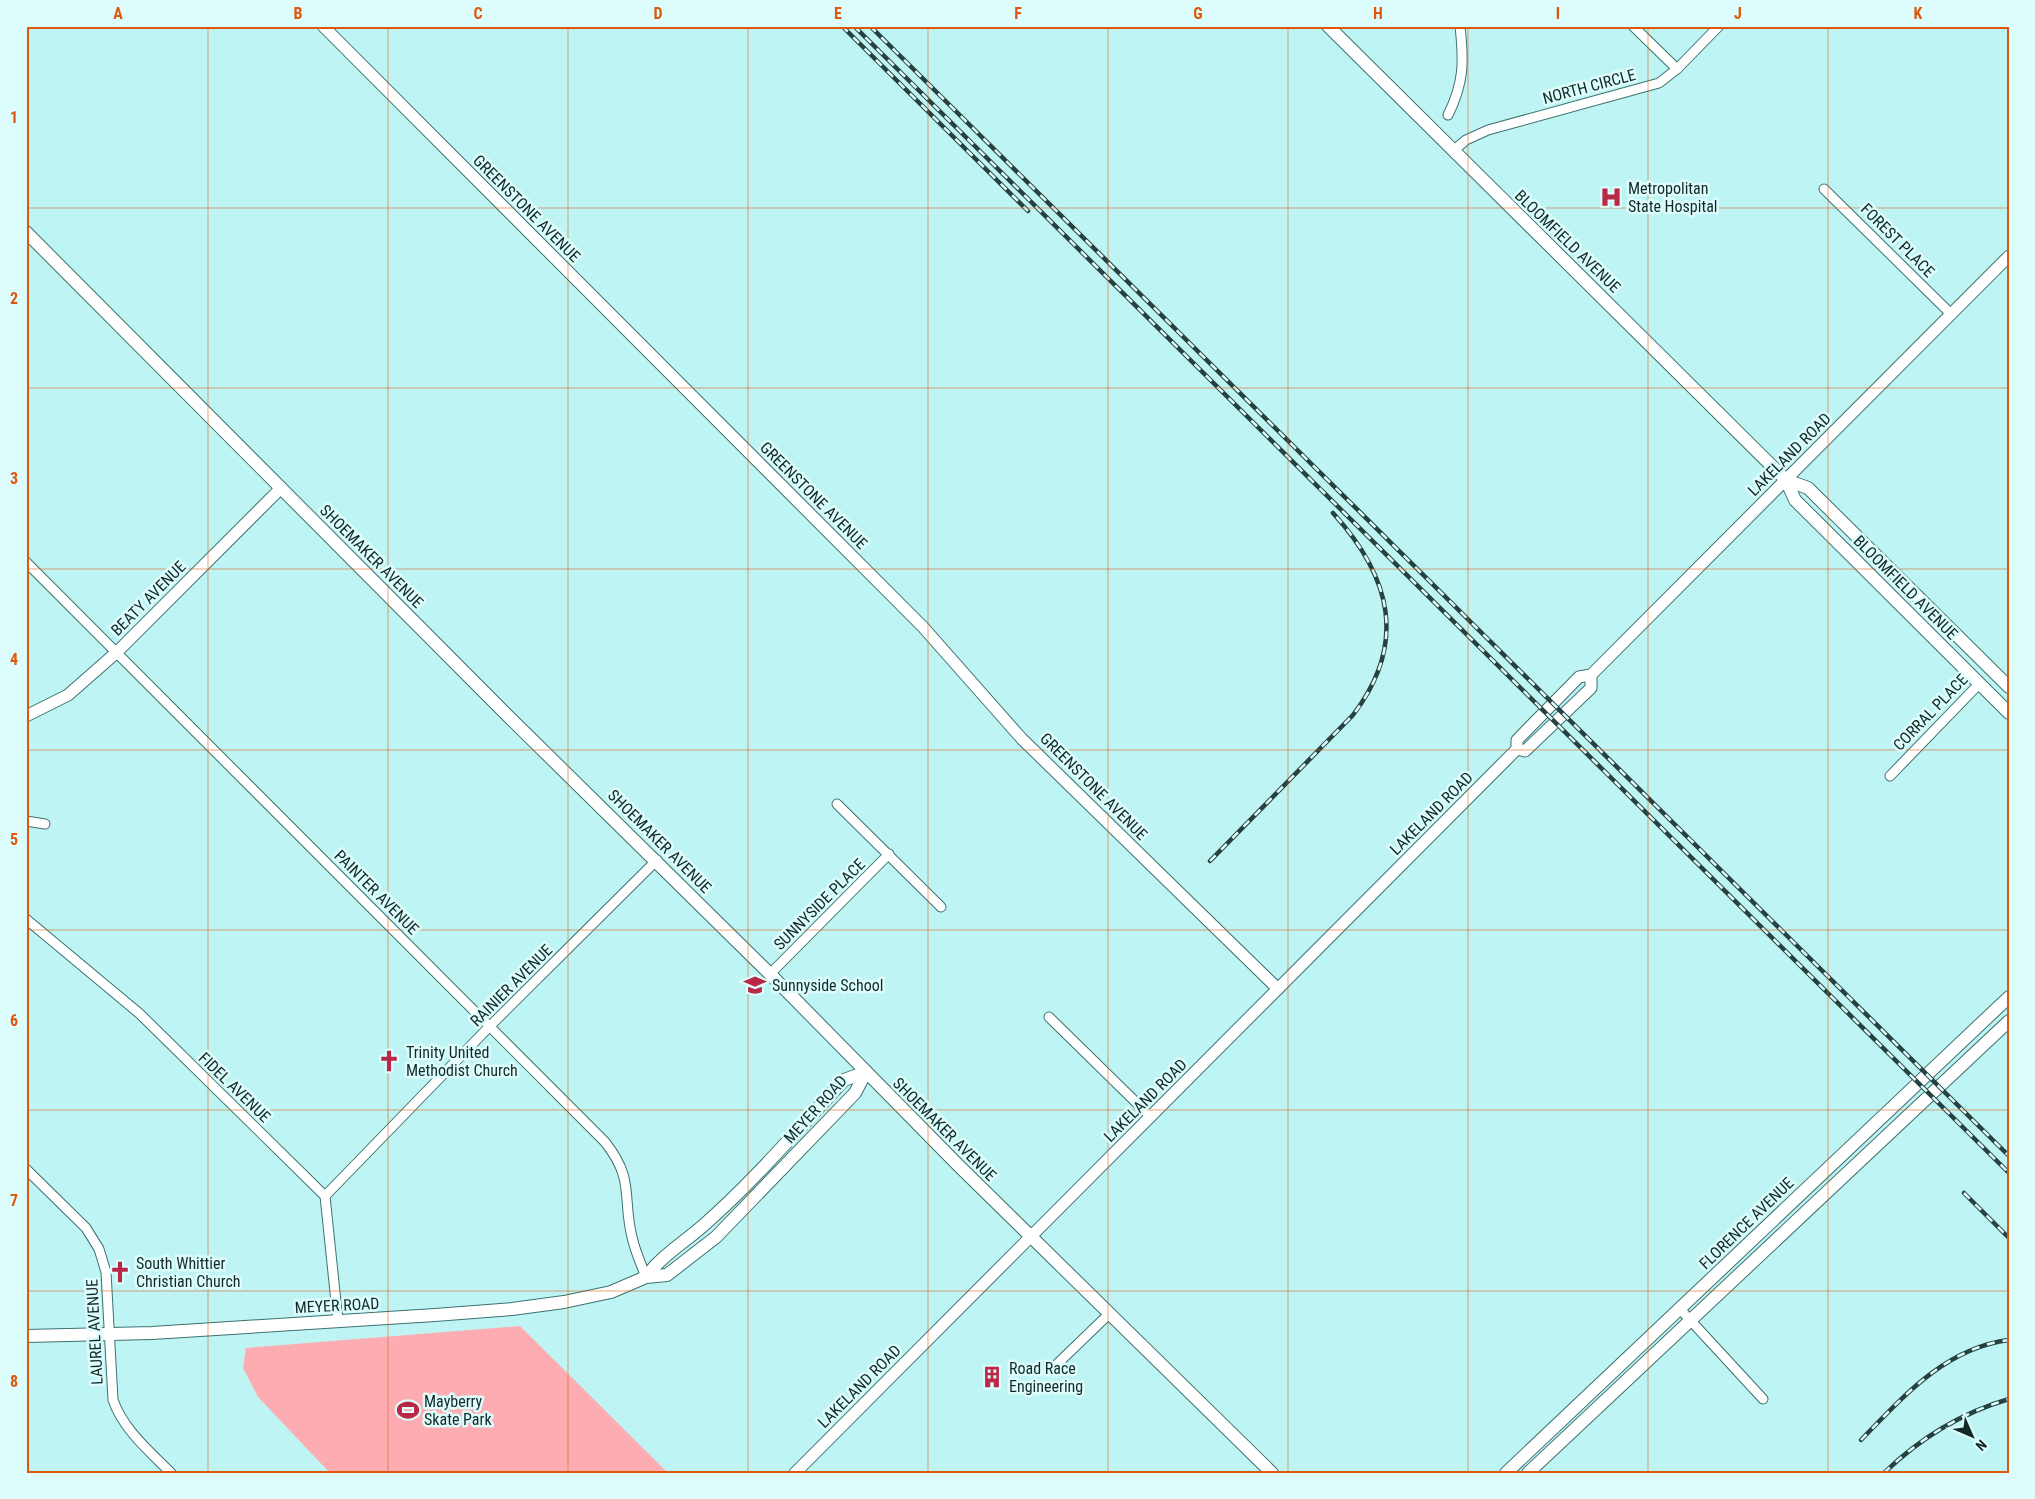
<svg xmlns="http://www.w3.org/2000/svg" width="2035" height="1499" viewBox="0 0 2035 1499" font-family="'Roboto Condensed',sans-serif">
	<rect width="100%" height="100%" fill="#bef5f4"/>
	<!-- green -->
	<polygon fill="#fdadb2" points="520,1326 668,1473 330,1473 258,1397 243,1368 246,1348"/>
	<g fill="none" stroke-linecap="round" stroke-linejoin="round">
		<!-- minor casing -->
		<g stroke="#3d7170" stroke-width="11">
			<g id="minor">
				<polyline points="1633,26 1677,69"/>
				<path d="M 1448,115 C 1464,83 1464,62 1460,26"/>
				<polyline points="1453,151 1466,140 1488,130 1659,83 1677,69 1719,26"/>
				<polyline points="1824,189 1951,314"/>
				<path d="M 26,562 L 605,1142 C 635,1180 622,1196 632,1237 C 635,1251 641,1264 646,1277"/>
				<polyline points="1890,776 1979,684"/>
				<polyline points="837,804 941,907"/>
				<polyline points="26,821 45,824"/>
				<polyline points="26,919 140,1014 325,1196 338,1321"/>
				<polyline points="770,974 889,854"/>
				<polyline points="1049,1017 1151,1117"/>
				<path d="M 26,1169 L 86,1228 L 99,1249 L 106,1272 L 113,1400 C 123,1429 149,1451 171,1473"/>
				<polyline points="325,1196 490,1026 657,860"/>
				<polyline points="1680,1309 1763,1399"/>
				<polyline points="1053,1368 1110,1313"/>
			</g>
		</g>
		<!-- tertiary casing -->
		<g stroke="#3d7170" stroke-width="13">
			<g id="tertiary">
				<polyline points="323,26 923,627 1022,739 1278,989"/>
				<polyline points="26,716 68,695 117,652 281,488"/>
				<polyline points="1517,749 1525,751 1591,688 1591,675"/>
				<polyline points="795,1473 1517,749 1517,740 1579,677 1591,675 2009,256"/>
			</g>
		</g>
		<!-- secondary casing -->
		<g stroke="#3d7170" stroke-width="14">
			<g id="secondary">
				<polyline points="1328,26 1786,480 1795,500 2009,713"/>
				<polyline points="26,232 509,717 770,974 958,1165 1272,1473"/>
				<polyline points="1786,480 1808,488 2009,687"/>
				<path d="M 646,1277 C 662,1255 685,1242 705,1224 C 755,1180 799,1128 844,1080 L 866,1072"/>
				<polyline points="26,1336 152,1333 435,1315 512,1309 564,1302 611,1292 646,1277 667,1275 716,1237 855,1093 866,1072"/>
				<polyline points="1506,1473 2009,997"/>
				<polyline points="1528,1473 2009,1021"/>
			</g>
		</g>
		<!-- minor -->
		<use href="#minor" stroke="#fff" stroke-width="9"/>
		<!-- tertiary -->
		<use href="#tertiary" stroke="#fff" stroke-width="11"/>
		<!-- secondary -->
		<use href="#secondary" stroke="#fff" stroke-width="12"/>
		<!-- rail casing -->
		<g stroke="#274140" stroke-width="4.5">
			<g id="rail">
				<polyline points="842,26 1028,211"/>
				<polyline points="854,26 2009,1173"/>
				<polyline points="870,26 2009,1156"/>
				<path d="M 1210,861 L 1353,715 C 1408,643 1391,577 1333,513"/>
				<polyline points="1964,1193 2009,1238"/>
				<path d="M 1861,1440 C 1903,1397 1945,1348 2009,1340"/>
				<path d="M 1884,1473 C 1919,1439 1961,1413 2009,1399"/>
			</g>
		</g>
		<!-- rail -->
		<use href="#rail" stroke="#ddfdfd" stroke-width="2.5" stroke-dasharray="8" stroke-linecap="butt"/>
	</g>
	<!-- grid -->
	<path fill="none" stroke="#dd570d" stroke-width="1" stroke-opacity="0.55" d="M 208,26 L 208,1473M 388,26 L 388,1473M 568,26 L 568,1473M 748,26 L 748,1473M 928,26 L 928,1473M 1108,26 L 1108,1473M 1288,26 L 1288,1473M 1468,26 L 1468,1473M 1648,26 L 1648,1473M 1828,26 L 1828,1473M 26,208 L 2009,208M 26,388 L 2009,388M 26,569 L 2009,569M 26,750 L 2009,750M 26,930 L 2009,930M 26,1110 L 2009,1110M 26,1291 L 2009,1291"/>
	<!-- icons -->
	<defs>
		<g id="hospital-bare" transform="scale(1.725)"><path d="M-5-5h3v3.5h4V-5h3V5h-3V1.5h-4V5h-3Z" fill="#b92846" stroke="#ddfdfd" stroke-width="2.5" paint-order="stroke"/></g>
		<g id="school-bare" transform="scale(1.725)"><path d="M0-5L7-2L0 1L-7-2ZM-4 1L0 2.5L4 1V4Q0 6-4 4Z" fill="#b92846" stroke="#ddfdfd" stroke-width="2.5" paint-order="stroke"/></g>
		<g id="church-bare" transform="scale(1.725)"><path d="M-1.2-6h2.4v3.5h3.3v2.4h-3.3V6h-2.4V-.1h-3.3v-2.4h3.3Z" fill="#b92846" stroke="#ddfdfd" stroke-width="2.5" paint-order="stroke"/></g>
		<g id="building-bare" transform="scale(1.725)"><path d="M-4-6H4V6H1V3H-1V6H-4ZM-2.5-4.3h1.7v1.8h-1.7ZM.8-4.3h1.7v1.8H.8ZM-2.5-1h1.7V.8h-1.7ZM.8-1h1.7V.8H.8Z" fill="#b92846" stroke="#ddfdfd" stroke-width="2.5" paint-order="stroke"/></g>
		<g id="stadium-bare" transform="scale(1.725)"><path d="M0-5a6.5 5 0 1 0 0 10a6.5 5 0 1 0 0-10ZM-3.5-1.8h7v3.6h-7Z" fill="#b92846" stroke="#ddfdfd" stroke-width="2.5" paint-order="stroke"/></g>
	</defs>
	<g fill-rule="evenodd">
		<use href="#hospital-bare" x="1611" y="197"/>
		<use href="#school-bare" x="755" y="985"/>
		<use href="#church-bare" x="389" y="1061"/>
		<use href="#church-bare" x="120" y="1272"/>
		<use href="#building-bare" x="992" y="1377"/>
		<use href="#stadium-bare" x="408" y="1410"/>
	</g>
	<g text-anchor="middle" stroke-width="5" stroke-linejoin="round" paint-order="stroke">
		<!-- street labels -->
		<g font-size="16" fill="#132928" stroke="#ddfdfd">
			<text transform="translate(1589 86) rotate(-15)" y="6">NORTH CIRCLE</text>
			<text transform="translate(527 208) rotate(45)" y="6">GREENSTONE AVENUE</text>
			<text transform="translate(1898 240) rotate(45)" y="6">FOREST PLACE</text>
			<text transform="translate(1568 241) rotate(44)" y="6">BLOOMFIELD AVENUE</text>
			<text transform="translate(1789 454) rotate(-45)" y="6">LAKELAND ROAD</text>
			<text transform="translate(814 495) rotate(45)" y="6">GREENSTONE AVENUE</text>
			<text transform="translate(372 556) rotate(45)" y="6">SHOEMAKER AVENUE</text>
			<text transform="translate(1906 587) rotate(45)" y="6">BLOOMFIELD AVENUE</text>
			<text transform="translate(148 598) rotate(-45)" y="6">BEATY AVENUE</text>
			<text transform="translate(1930 712) rotate(-46)" y="6">CORRAL PLACE</text>
			<text transform="translate(1094 786) rotate(45)" y="6">GREENSTONE AVENUE</text>
			<text transform="translate(1431 813) rotate(-45)" y="6">LAKELAND ROAD</text>
			<text transform="translate(660 841) rotate(45)" y="6">SHOEMAKER AVENUE</text>
			<text transform="translate(377 892) rotate(45)" y="6">PAINTER AVENUE</text>
			<text transform="translate(819 904) rotate(-45)" y="6">SUNNYSIDE PLACE</text>
			<text transform="translate(511 985) rotate(-45)" y="6">RAINIER AVENUE</text>
			<text transform="translate(235 1087) rotate(44)" y="6">FIDEL AVENUE</text>
			<text transform="translate(1145 1100) rotate(-45)" y="6">LAKELAND ROAD</text>
			<text transform="translate(815 1109) rotate(-48)" y="6">MEYER ROAD</text>
			<text transform="translate(945 1129) rotate(45)" y="6">SHOEMAKER AVENUE</text>
			<text transform="translate(1746 1223) rotate(-44)" y="6">FLORENCE AVENUE</text>
			<text transform="translate(337 1305) rotate(-3)" y="6">MEYER ROAD</text>
			<text transform="translate(94 1332) rotate(-93)" y="6">LAUREL AVENUE</text>
			<text transform="translate(859 1386) rotate(-45)" y="6">LAKELAND ROAD</text>
		</g>
		<!-- poi labels -->
		<g font-size="16" fill="#132928" stroke="#ddfdfd" text-anchor="start">
			<text x="1628" y="194">Metropolitan<tspan x="1628" dy="18">State Hospital</tspan></text>
			<text x="772" y="991">Sunnyside School</text>
			<text x="406" y="1058">Trinity United<tspan x="406" dy="18">Methodist Church</tspan></text>
			<text x="136" y="1269">South Whittier<tspan x="136" dy="18">Christian Church</tspan></text>
			<text x="1009" y="1374">Road Race<tspan x="1009" dy="18">Engineering</tspan></text>
			<text x="424" y="1407">Mayberry<tspan x="424" dy="18">Skate Park</tspan></text>
		</g>
	</g>
	<!-- border -->
	<rect width="2035" height="1499" fill="none" stroke="#ddfdfd" stroke-width="55"/>
	<!-- north arrow -->
	<g transform="translate(1972 1436) rotate(135)" stroke="#ddfdfd" stroke-width="4" paint-order="stroke">
	<path d="M0-4L9 19L0 12L-9 19Z" fill="#132928"/>
	<text y="-8" font-size="14" font-weight="bold" text-anchor="middle" fill="#132928">N</text>
	</g>
	<rect x="28" y="28" width="1980" height="1444" fill="none" stroke="#dd570d" stroke-width="2"/>
	<g font-size="16" text-anchor="middle" font-weight="bold" fill="#dd570d">
		<text x="118" y="19">A</text>
		<text x="298" y="19">B</text>
		<text x="478" y="19">C</text>
		<text x="658" y="19">D</text>
		<text x="838" y="19">E</text>
		<text x="1018" y="19">F</text>
		<text x="1198" y="19">G</text>
		<text x="1378" y="19">H</text>
		<text x="1558" y="19">I</text>
		<text x="1738" y="19">J</text>
		<text x="1918" y="19">K</text>
		<text x="14" y="123">1</text>
		<text x="14" y="304">2</text>
		<text x="14" y="484">3</text>
		<text x="14" y="665">4</text>
		<text x="14" y="845">5</text>
		<text x="14" y="1026">6</text>
		<text x="14" y="1206">7</text>
		<text x="14" y="1387">8</text>
	</g>
</svg>
